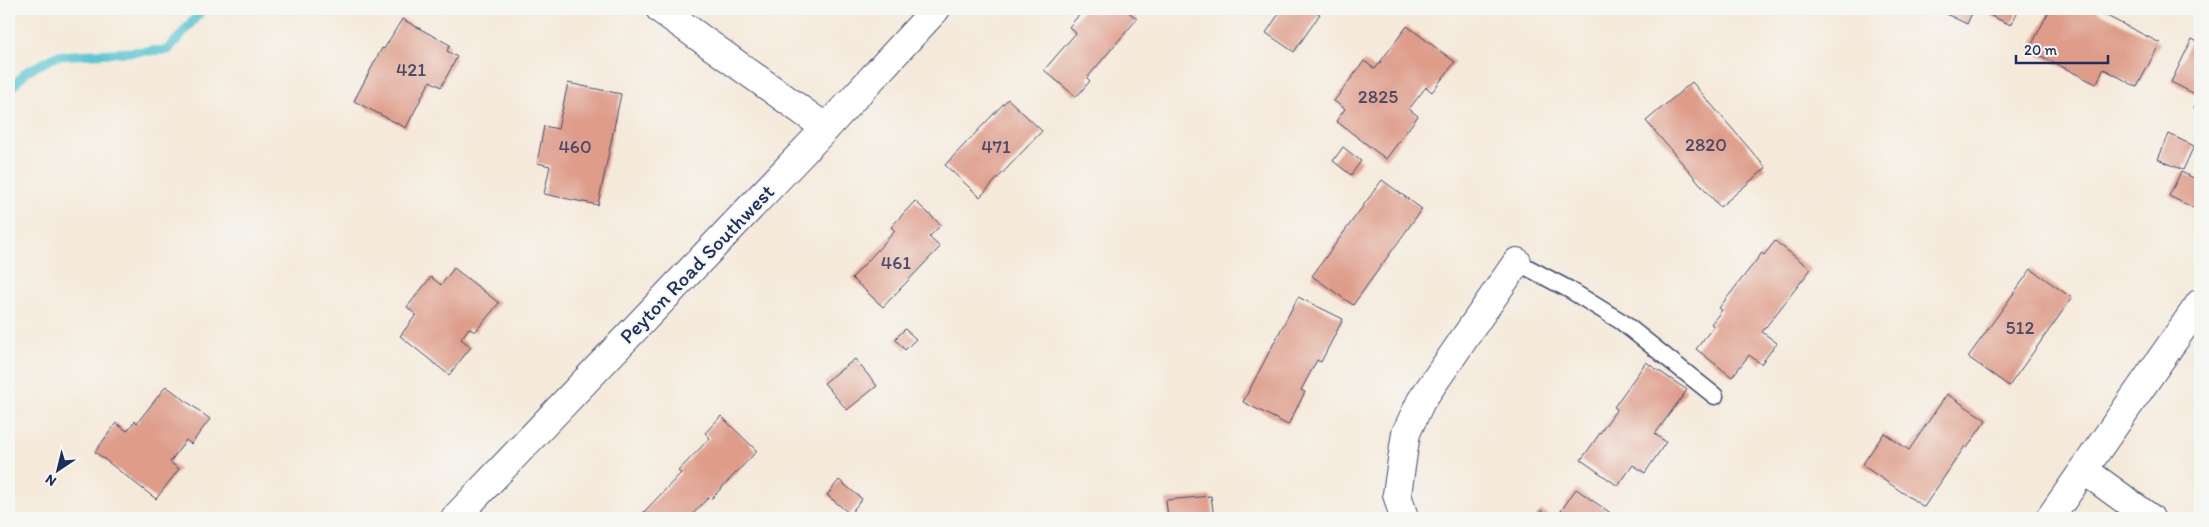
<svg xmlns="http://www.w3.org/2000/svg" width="2209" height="527" viewBox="0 0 2209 527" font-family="Itim,sans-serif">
	<rect width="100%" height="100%" fill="#f6f6f2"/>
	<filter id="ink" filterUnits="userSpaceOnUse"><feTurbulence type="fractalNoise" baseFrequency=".02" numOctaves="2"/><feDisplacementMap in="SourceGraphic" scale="10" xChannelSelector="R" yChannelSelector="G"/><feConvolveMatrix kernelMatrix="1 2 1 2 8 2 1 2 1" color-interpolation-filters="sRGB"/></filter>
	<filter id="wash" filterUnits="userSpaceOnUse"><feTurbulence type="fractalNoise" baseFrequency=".0096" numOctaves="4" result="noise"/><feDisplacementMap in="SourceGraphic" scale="20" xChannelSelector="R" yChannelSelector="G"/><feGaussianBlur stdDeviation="1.12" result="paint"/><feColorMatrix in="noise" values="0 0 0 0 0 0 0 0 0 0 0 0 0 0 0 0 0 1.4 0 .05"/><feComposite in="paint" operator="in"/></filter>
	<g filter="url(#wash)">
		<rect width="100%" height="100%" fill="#f5e9d9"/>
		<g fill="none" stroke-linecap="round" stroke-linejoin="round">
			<!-- stream -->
			<polyline stroke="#5bc6d3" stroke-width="9" points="9,91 26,72 57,56 168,50 203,9"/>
		</g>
		<g id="blocks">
			<!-- building -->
			<g fill="#de9c89">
				<polygon points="1084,9 1125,9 1137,19 1087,78 1090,81 1078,95 1075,96 1044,70 1076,33 1069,27"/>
				<polygon points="1282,9 1313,9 1320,14 1294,52 1266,33"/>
				<polygon points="1936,9 1974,9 1967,24"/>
				<polygon points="1976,9 2019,9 2011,25"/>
				<polygon points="2050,9 2093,9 2160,43 2137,87 2104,69 2096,84 2029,50"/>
				<polygon points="402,19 450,45 447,51 457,57 441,87 430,81 406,128 354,101 382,48 384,49"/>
				<polygon points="1407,26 1455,62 1432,92 1426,87 1409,109 1418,116 1386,159 1336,121 1345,109 1334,101 1364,61 1375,69"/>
				<polygon points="2192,39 2200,43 2200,111 2194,108 2199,96 2171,82"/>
				<polygon points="1692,82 1766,168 1720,207 1646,121"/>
				<polygon points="568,83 621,94 598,205 544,194 550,166 537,163 544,126 558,129"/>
				<polygon points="1008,99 1042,131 980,197 945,165"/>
				<polygon points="2169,134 2194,146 2183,170 2158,159"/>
				<polygon points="1343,147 1361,161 1351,175 1333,161"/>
				<polygon points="2181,172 2200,181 2200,211 2169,196"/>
				<polygon points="1382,180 1422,209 1353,305 1312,276"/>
				<polygon points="915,201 941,225 929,237 940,247 883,307 852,278 895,231 891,227"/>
				<polygon points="1775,241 1811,269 1762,332 1777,343 1761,364 1749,355 1732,377 1696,349 1714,326 1711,324 1722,310 1719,308 1762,253 1764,255"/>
				<polygon points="454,268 499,303 475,332 469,328 461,339 471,347 449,375 400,336 416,315 407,307 431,277 441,285"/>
				<polygon points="2031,269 2072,298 2009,386 1968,357"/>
				<polygon points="1298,297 1343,319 1321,362 1317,360 1301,390 1305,392 1288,425 1243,402"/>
				<polygon points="905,329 916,339 905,350 895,339"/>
				<polygon points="855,359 877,386 847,410 824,383"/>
				<polygon points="1646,362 1687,390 1655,434 1666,442 1645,473 1633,465 1618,486 1581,460 1617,409 1614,407"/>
				<polygon points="166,386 210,419 191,444 186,440 170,462 179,469 156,499 95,452 116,423 127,431 135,421 137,423"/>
				<polygon points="1947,394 1986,420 1967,448 1965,446 1924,507 1862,465 1884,433 1909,450"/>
				<polygon points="721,416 757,451 710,500 708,498 689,518 646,518 642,514 681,473 678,471 710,438 705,433"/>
				<polygon points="839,480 862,499 850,514 827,495"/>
				<polygon points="1576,489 1612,514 1609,518 1556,518"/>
				<polygon points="1211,496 1214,518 1168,518 1166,500"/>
				<polygon points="1541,510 1552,518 1535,518"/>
			</g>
		</g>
	</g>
	<g filter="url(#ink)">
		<use href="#blocks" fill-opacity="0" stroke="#3c4b70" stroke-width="1"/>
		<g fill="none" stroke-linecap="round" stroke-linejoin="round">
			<!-- service casing -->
			<g stroke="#3c4b70" stroke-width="19">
				<polyline id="service" points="1517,262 1570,290 1622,322 1715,396"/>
			</g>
			<!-- minor casing -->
			<g stroke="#3c4b70" stroke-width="30">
				<g id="minor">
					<polyline points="660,9 826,128"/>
					<polyline points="2084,470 2150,518"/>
					<polyline points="1404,518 1397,494 1406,433 1421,401 1517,262"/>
					<polyline points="2050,518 2200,303"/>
				</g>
			</g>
			<!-- tertiary casing -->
			<g stroke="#3c4b70" stroke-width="30">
				<polyline id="tertiary" points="455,518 826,128 936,9"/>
			</g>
			<!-- service -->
			<use href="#service" stroke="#fff" stroke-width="16"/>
			<!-- minor -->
			<use href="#minor" stroke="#fff" stroke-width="28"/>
			<!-- tertiary -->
			<use href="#tertiary" stroke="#fff" stroke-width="28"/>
		</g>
	</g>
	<g text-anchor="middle" stroke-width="4" stroke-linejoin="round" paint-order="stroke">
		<!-- number labels -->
		<g font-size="19" fill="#4c4a69">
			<text x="411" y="76">421</text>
			<text x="1378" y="103">2825</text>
			<text x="1706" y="151">2820</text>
			<text x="575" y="153">460</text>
			<text x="996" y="153">471</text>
			<text x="896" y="269">461</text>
			<text x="2020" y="334">512</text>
		</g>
		<!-- street labels -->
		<g font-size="21" fill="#1b2f5e" stroke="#f6f6f2">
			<text transform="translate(697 264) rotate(-46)" y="7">Peyton Road Southwest</text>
		</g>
	</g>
	<!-- margin -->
	<rect width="2209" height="527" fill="none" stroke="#f6f6f2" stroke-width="30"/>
	<!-- north arrow -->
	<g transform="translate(58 470) rotate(215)" stroke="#f6f6f2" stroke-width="4" paint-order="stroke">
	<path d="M0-4L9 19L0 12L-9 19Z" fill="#1b2f5e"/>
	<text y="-8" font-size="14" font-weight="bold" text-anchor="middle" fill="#1b2f5e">N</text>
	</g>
	<!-- scale -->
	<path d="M2016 55v8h92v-8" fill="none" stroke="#1b2f5e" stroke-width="2.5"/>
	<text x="2024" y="55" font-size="15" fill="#1b2f5e" stroke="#f6f6f2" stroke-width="4" paint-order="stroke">20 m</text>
</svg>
